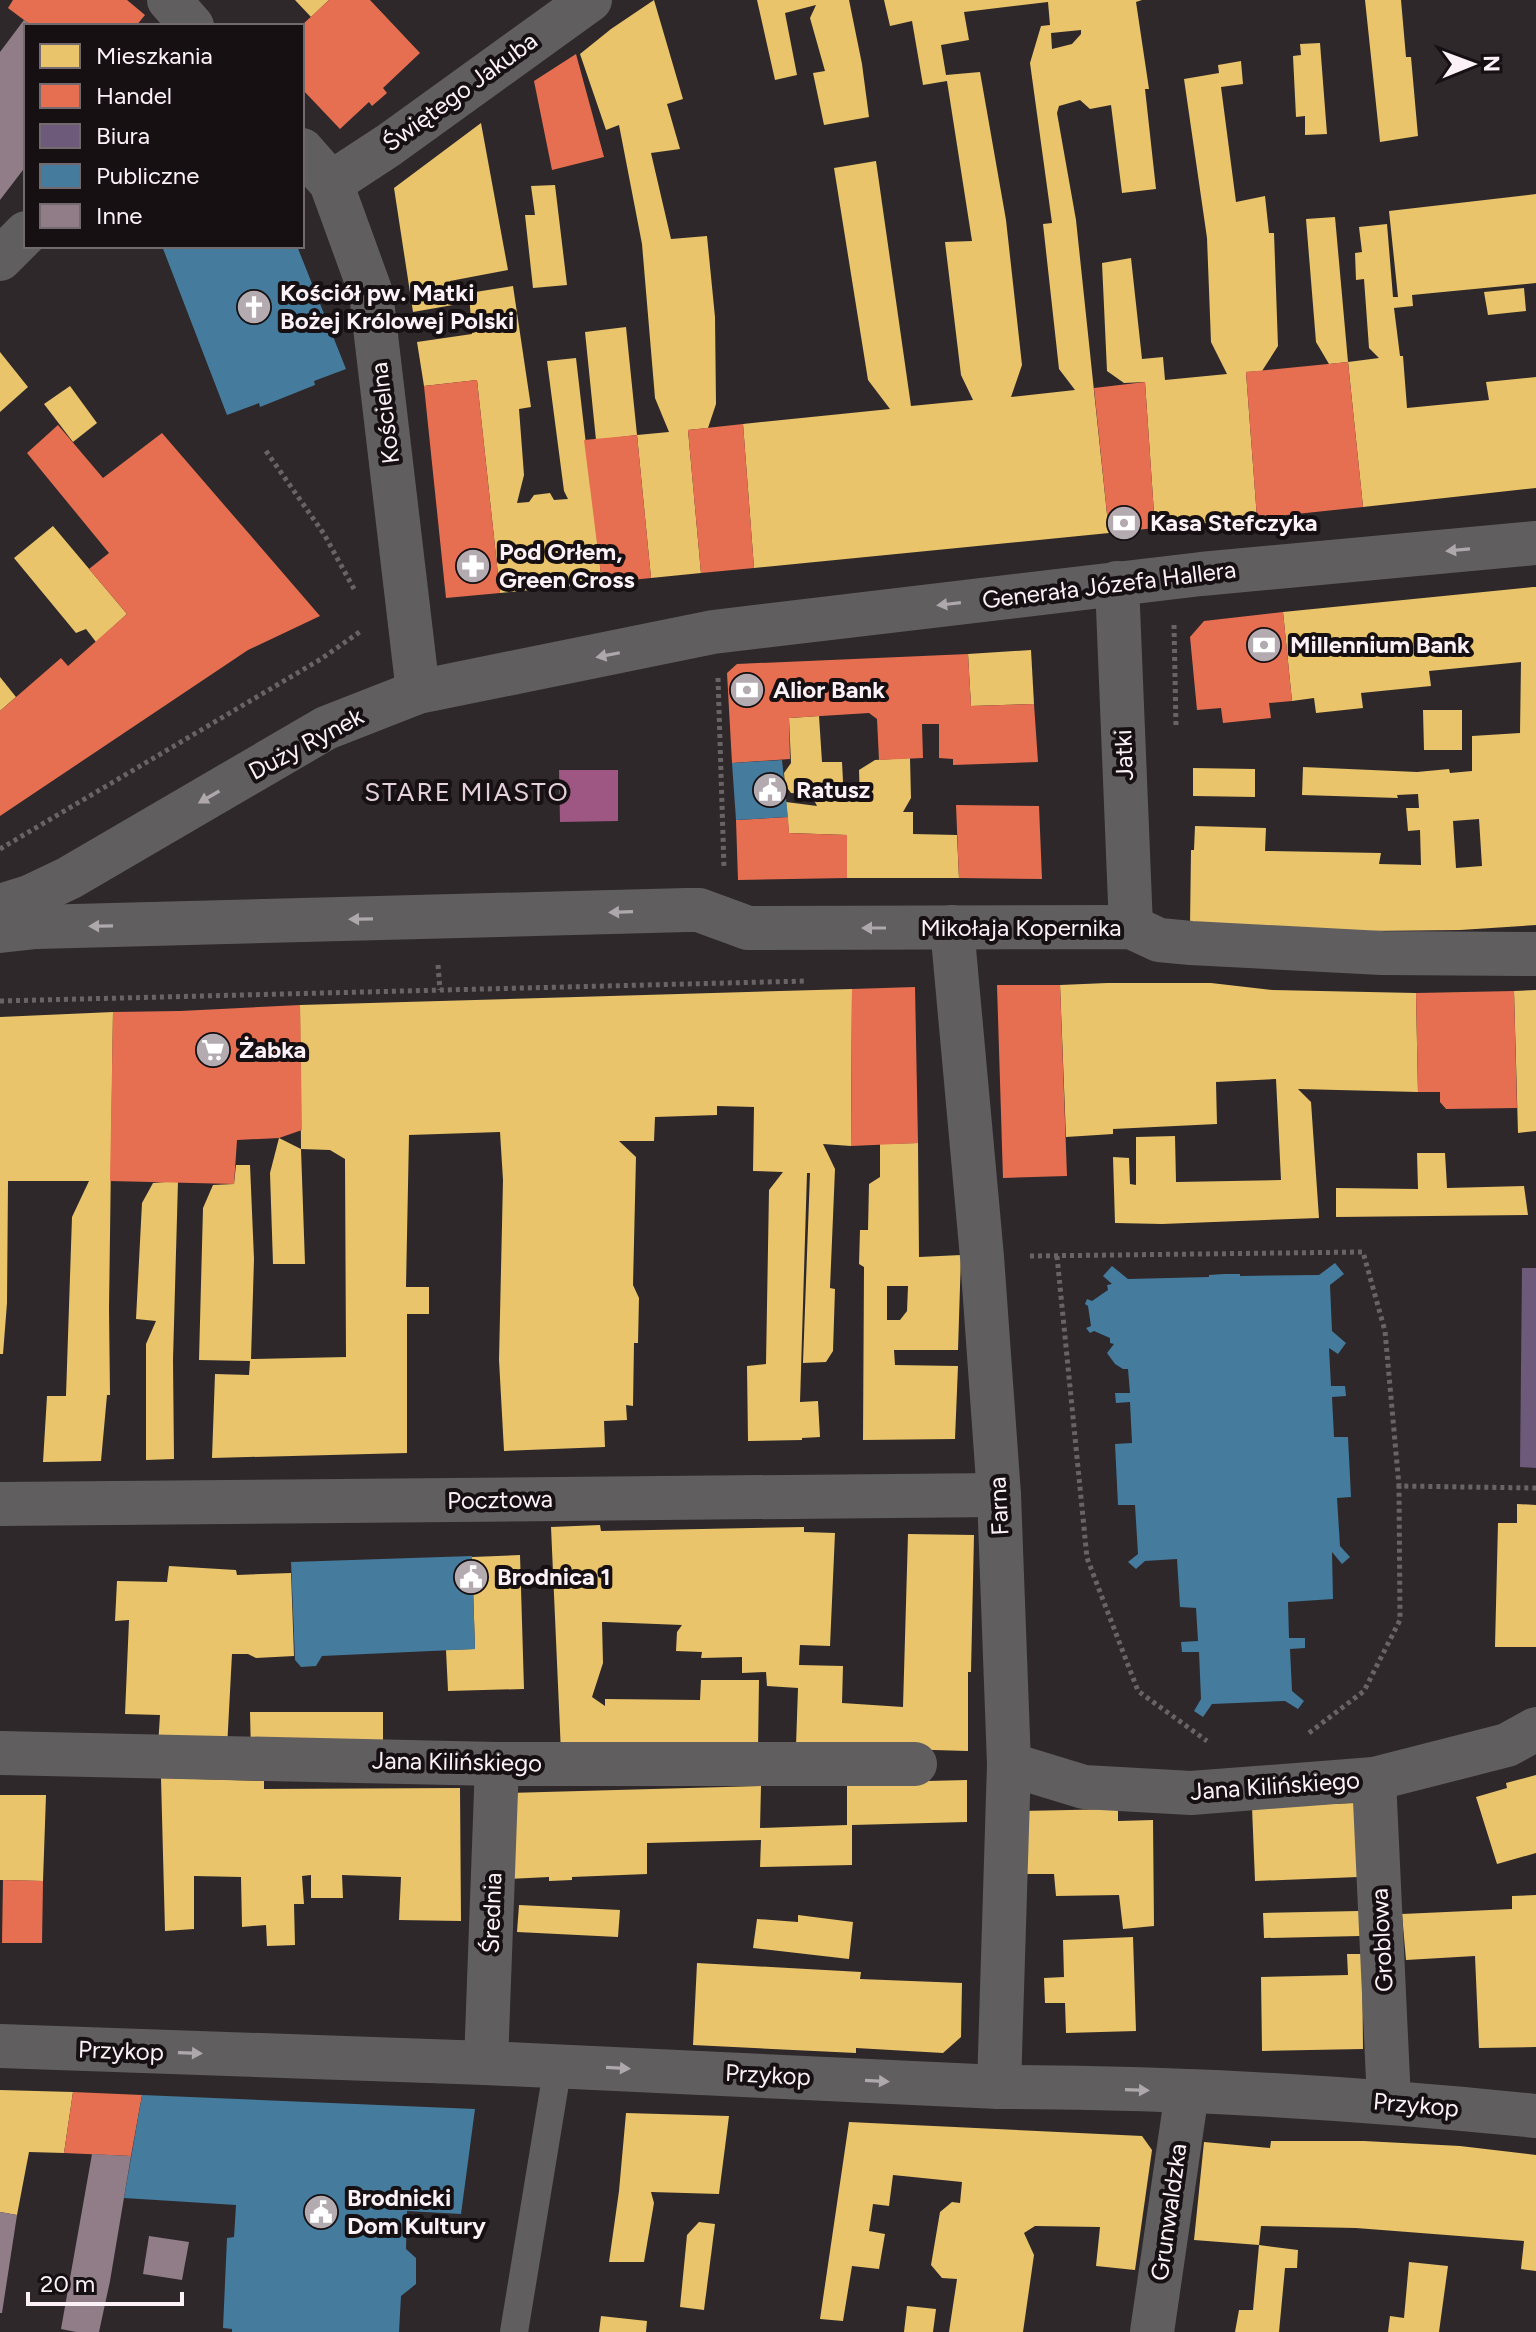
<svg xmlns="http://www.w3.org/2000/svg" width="1536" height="2332" viewBox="0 0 1536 2332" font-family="Figtree,sans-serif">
	<rect width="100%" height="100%" fill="#2e282b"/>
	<!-- water -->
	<polygon fill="#9e5683" points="559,770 618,770 618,821 560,822"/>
	<!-- homes -->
	<g fill="#e9c46a" fill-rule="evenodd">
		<polygon points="295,0 329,0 311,17"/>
		<polygon points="654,0 683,99 667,104 680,149 651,153 671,239 707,236 715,317 716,404 708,428 688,430 701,573 651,578 637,435 669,432 655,398 642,244 619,125 606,130 580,54 611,29"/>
		<polygon points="757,0 849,0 862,64 869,117 824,125 813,73 825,71 810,18 816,5 785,13 797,75 775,80"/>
		<path d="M 884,0 L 1142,0 L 1136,2 L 1149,89 L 1145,89 L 1156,189 L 1122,193 L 1111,105 L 1090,109 L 1080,100 L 1059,106 L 1057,113 L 1076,220 L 1109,533 L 754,568 L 743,424 L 890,409 L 868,380 L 834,168 L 876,161 L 911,406 L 973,400 L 961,375 L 945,242 L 972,241 L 947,81 L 923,85 L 912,21 L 890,26 ZM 1048,2 L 1050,25 L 1041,26 L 1030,63 L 1052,223 L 1043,224 L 1059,369 L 1075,390 L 1011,397 L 1022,365 L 1006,220 L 980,72 L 946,75 L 941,45 L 969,40 L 964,12 ZM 1081,30 L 1081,34 L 1072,44 L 1052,49 L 1051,33 Z"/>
		<polygon points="1365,0 1401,0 1406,57 1411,57 1418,136 1380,142"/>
		<polygon points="1320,43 1327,134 1305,135 1305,116 1296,117 1293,56 1301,55 1300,44"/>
		<polygon points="1241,61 1243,84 1221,87 1236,202 1265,196 1269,233 1274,233 1278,346 1262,371 1246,372 1257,518 1155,528 1145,382 1124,383 1107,371 1102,263 1131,258 1142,359 1163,357 1165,380 1227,374 1211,342 1207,238 1184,79 1219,73 1218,65"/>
		<polygon points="481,123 508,270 450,281 453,305 413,312 394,188"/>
		<polygon points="555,185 567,285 533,288 525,215 535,215 531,186"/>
		<polygon points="1536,194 1536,283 1412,295 1413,306 1394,308 1400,356 1403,356 1407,408 1489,400 1486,382 1536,377 1536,488 1363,507 1348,362 1379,358 1369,348 1364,279 1356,280 1355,253 1362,252 1359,227 1387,224 1393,297 1398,297 1389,211"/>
		<polygon points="1335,217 1348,362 1329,364 1316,342 1306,219"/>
		<polygon points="513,286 531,407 519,409 524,475 517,503 529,502 534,495 550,493 554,500 568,499 564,491 547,361 576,358 602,583 500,593 477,380 424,386 417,342 472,334 469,293"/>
		<polygon points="1524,288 1526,311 1488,315 1484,292"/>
		<polygon points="626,327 637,435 596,440 585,332"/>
		<polygon points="0,352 28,387 0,412"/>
		<polygon points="70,386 97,423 73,442 44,404"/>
		<polygon points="53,526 127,614 96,642 86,629 76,633 14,558"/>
		<path d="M 1533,587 L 1536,587 L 1536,925 L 1460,930 L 1366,931 L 1190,927 L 1191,850 L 1194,850 L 1195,826 L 1266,828 L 1265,851 L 1381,853 L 1379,864 L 1421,865 L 1420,830 L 1408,831 L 1406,808 L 1419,808 L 1418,794 L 1397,795 L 1398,798 L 1302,795 L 1303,767 L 1417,772 L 1449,769 L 1450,773 L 1472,771 L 1472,736 L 1520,733 L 1521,662 L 1429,671 L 1431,686 L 1361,693 L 1363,708 L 1316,713 L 1314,698 L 1292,701 L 1283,612 ZM 1479,819 L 1482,866 L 1456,868 L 1453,821 Z"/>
		<polygon points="1031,650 1034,704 971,706 968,654"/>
		<polygon points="0,677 16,697 0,711"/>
		<polygon points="1423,710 1462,710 1462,750 1424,750"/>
		<polygon points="819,716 822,762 842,762 844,800 860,800 859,770 875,760 910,758 911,798 903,812 913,812 913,834 957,835 959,878 847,878 847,835 789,833 786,802 817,806 809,790 804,794 791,793 785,785 784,773 791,763 789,718"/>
		<polygon points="1193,768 1255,769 1255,797 1193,796"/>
		<polygon points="1107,983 1211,983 1273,990 1416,993 1418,1092 1298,1089 1311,1102 1319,1218 1162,1224 1115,1223 1113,1157 1129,1158 1130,1184 1136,1185 1136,1137 1175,1136 1176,1182 1281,1180 1276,1079 1216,1082 1217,1124 1113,1129 1113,1134 1066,1137 1060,985"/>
		<polygon points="852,989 851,1146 823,1144 835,1169 830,1288 835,1289 833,1351 826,1362 803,1363 810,1173 807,1173 800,1402 818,1401 820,1437 802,1438 802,1440 748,1441 747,1366 766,1364 769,1190 783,1172 753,1171 754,1107 717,1106 717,1115 655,1117 654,1141 619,1141 636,1157 633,1285 639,1298 638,1343 634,1343 633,1406 626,1405 627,1420 604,1421 605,1447 504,1451 499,1360 503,1180 500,1132 409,1135 406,1287 429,1287 429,1314 407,1314 407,1453 212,1458 215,1374 249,1375 250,1361 199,1360 203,1208 213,1185 234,1184 236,1165 250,1165 254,1259 251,1359 346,1357 345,1159 330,1150 301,1149 300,1005"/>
		<polygon points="1536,990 1536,1131 1518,1133 1514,991"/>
		<polygon points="113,1012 109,1309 110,1395 107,1395 101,1461 43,1462 47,1396 66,1396 72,1217 89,1181 8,1181 7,1303 3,1354 0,1354 0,1017"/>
		<polygon points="279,1138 301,1149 305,1264 273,1264 270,1173"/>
		<path d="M 918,1143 L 919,1257 L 961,1255 L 958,1350 L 894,1350 L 895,1365 L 958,1366 L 955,1439 L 863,1440 L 864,1267 L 859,1264 L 860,1230 L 868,1230 L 869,1184 L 880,1177 L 880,1144 ZM 887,1286 L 908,1286 L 907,1311 L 900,1320 L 887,1320 Z"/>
		<polygon points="1417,1153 1445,1153 1447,1188 1524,1186 1528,1215 1336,1217 1336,1188 1418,1189"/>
		<polygon points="178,1181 173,1360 174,1459 146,1460 146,1344 156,1321 136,1319 142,1203 153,1183"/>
		<polygon points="1517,1504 1536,1505 1536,1647 1495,1647 1498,1523 1517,1523"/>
		<polygon points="600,1525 601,1531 804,1527 804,1532 835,1533 830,1646 800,1645 799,1665 843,1666 842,1703 903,1707 908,1534 974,1535 971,1672 968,1672 968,1751 796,1746 798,1688 767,1686 766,1672 742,1673 742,1657 701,1658 702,1652 676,1651 677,1632 682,1625 605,1622 602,1622 603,1663 592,1697 605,1706 605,1699 700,1700 701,1680 759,1680 758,1750 561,1753 551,1527"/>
		<polygon points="520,1555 524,1689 448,1691 446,1650 475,1649 472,1557"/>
		<polygon points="169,1566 236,1570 237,1575 291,1573 294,1656 256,1658 248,1654 232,1654 227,1748 158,1746 160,1715 125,1714 129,1620 115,1621 117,1581 167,1582"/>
		<polygon points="250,1712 383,1712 383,1753 251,1753"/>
		<polygon points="1536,1775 1536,1853 1497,1864 1476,1797 1507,1788 1506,1783"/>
		<polygon points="161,1778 264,1781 264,1789 460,1788 461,1921 399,1920 401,1877 342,1875 343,1898 311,1898 311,1875 302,1876 304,1904 294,1904 295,1945 267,1946 266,1925 242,1927 241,1877 194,1876 194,1929 165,1931"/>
		<polygon points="967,1780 967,1822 852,1825 852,1865 760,1867 761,1840 647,1843 647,1874 572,1877 572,1880 549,1881 549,1877 506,1879 507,1793 761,1786 760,1828 847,1825 847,1783"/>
		<polygon points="0,1795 46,1795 43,1881 0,1880"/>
		<polygon points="1356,1803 1358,1877 1255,1881 1252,1807"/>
		<polygon points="1118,1809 1118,1821 1153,1820 1154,1926 1123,1929 1119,1895 1056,1896 1054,1874 1023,1874 1021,1811"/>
		<polygon points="1536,1895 1536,2047 1479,2048 1475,1956 1406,1960 1402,1914 1512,1909 1512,1896"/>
		<polygon points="519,1905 620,1910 618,1937 517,1932"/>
		<polygon points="1359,1911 1360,1936 1264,1938 1263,1913"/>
		<polygon points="798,1915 853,1922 849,1959 753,1948 757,1919 798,1922"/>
		<polygon points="1133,1937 1136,2031 1066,2033 1065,2003 1045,2003 1044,1978 1064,1977 1063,1940"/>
		<polygon points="1347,1954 1362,1954 1363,2049 1262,2051 1261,1977 1348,1975"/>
		<polygon points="697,1963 861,1972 860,1979 962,1983 961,2037 943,2053 856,2048 856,2053 693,2045"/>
		<polygon points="0,2090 73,2092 64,2153 29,2152 17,2215 0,2212"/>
		<polygon points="626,2113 729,2116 719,2194 651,2192 654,2203 644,2262 609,2262 619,2191"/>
		<polygon points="849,2122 1142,2136 1152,2150 1135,2270 1096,2266 1100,2227 1035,2226 1024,2233 1034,2255 1023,2332 949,2332 957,2279 942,2278 931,2265 940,2212 952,2202 960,2203 962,2182 893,2175 889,2206 873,2204 869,2231 885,2234 879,2269 852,2266 843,2321 820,2319"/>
		<polygon points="1271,2141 1364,2141 1460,2146 1536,2155 1536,2271 1521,2269 1524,2241 1356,2228 1261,2226 1259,2245 1298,2250 1297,2268 1285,2268 1279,2332 1235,2332 1239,2310 1253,2310 1259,2245 1194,2240 1204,2142 1270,2148"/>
		<polygon points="699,2222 715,2224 704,2310 680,2307 687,2235"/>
		<polygon points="1409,2262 1448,2266 1439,2332 1388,2332 1390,2316 1404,2318"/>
		<polygon points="907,2306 936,2309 933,2332 904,2332"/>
		<polygon points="601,2316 647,2321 646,2332 599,2332"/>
	</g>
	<!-- shops -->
	<g fill="#e76f51">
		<polygon points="13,0 127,0 145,15 136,26 32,26 8,8"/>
		<polygon points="329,0 370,0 420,53 383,88 387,93 372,106 369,102 340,129 302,89 302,25"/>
		<polygon points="576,54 604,157 552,170 534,81"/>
		<polygon points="1348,362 1363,507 1257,518 1246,372"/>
		<polygon points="477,380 500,593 446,598 424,386"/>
		<polygon points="1145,382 1155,528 1109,533 1094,388"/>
		<polygon points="743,424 754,568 701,573 688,430"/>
		<polygon points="58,425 103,478 162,433 320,616 248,650 0,816 0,711 61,658 68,666 127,614 89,569 109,553 27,453"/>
		<polygon points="637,435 651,578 602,583 584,440"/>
		<polygon points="1283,612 1292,701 1269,703 1271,718 1223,723 1221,708 1197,710 1190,637 1204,621"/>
		<polygon points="968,654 971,706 1034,704 1038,762 953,765 953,759 939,758 939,724 922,724 923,758 879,760 877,719 869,713 789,718 790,759 732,763 727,673 737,664"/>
		<polygon points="956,805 1039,806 1042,879 959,878"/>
		<polygon points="788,817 789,833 847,835 847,878 738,880 736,820"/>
		<polygon points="997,985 1060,985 1067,1176 1003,1178"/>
		<polygon points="915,987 918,1143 851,1146 852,989"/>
		<polygon points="1514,991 1517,1108 1446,1109 1440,1102 1440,1092 1418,1092 1416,993"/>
		<polygon points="300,1005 302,1130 279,1138 237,1140 234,1184 110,1181 113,1012 180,1011"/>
		<polygon points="3,1880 43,1881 42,1943 2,1943"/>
		<polygon points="73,2092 142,2095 131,2156 64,2153"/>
	</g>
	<!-- offices -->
	<polygon fill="#6d597a" points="1522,1268 1536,1268 1536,1468 1520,1467"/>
	<!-- public -->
	<g fill="#457b9d">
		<polygon points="162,246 297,246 346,369 314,381 315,385 260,407 259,403 227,415"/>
		<polygon points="782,760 788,817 736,820 732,763"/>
		<polygon points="1335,1263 1344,1274 1330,1285 1332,1331 1346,1343 1338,1354 1329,1348 1331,1386 1345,1386 1346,1396 1332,1397 1334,1437 1348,1437 1351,1497 1337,1498 1340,1546 1350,1557 1342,1564 1332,1552 1333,1599 1288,1602 1289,1638 1305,1638 1305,1648 1290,1649 1292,1691 1304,1701 1298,1709 1285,1701 1212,1704 1203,1717 1194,1711 1201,1699 1199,1652 1182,1652 1181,1642 1198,1641 1196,1608 1180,1607 1177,1559 1145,1561 1136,1569 1128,1562 1138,1554 1135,1505 1118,1505 1115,1444 1132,1443 1130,1402 1116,1403 1115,1393 1130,1393 1128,1369 1123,1369 1115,1364 1107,1353 1114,1344 1110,1343 1110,1338 1094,1331 1090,1333 1086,1328 1091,1326 1088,1306 1085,1304 1087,1299 1092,1301 1108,1290 1107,1285 1112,1284 1103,1276 1112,1266 1128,1279 1209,1277 1209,1275 1224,1274 1240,1274 1240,1276 1319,1275"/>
		<polygon points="472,1556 475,1649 322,1656 316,1666 301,1667 295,1660 291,1562"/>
		<polygon points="142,2095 475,2109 461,2214 407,2211 406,2249 416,2258 416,2284 401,2296 399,2332 232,2332 232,2329 223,2328 227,2238 234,2237 236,2205 124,2198"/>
	</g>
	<!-- building -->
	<g fill="#907d88">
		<polygon points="24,20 32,26 26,26 26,166 0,200 0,52"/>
		<polygon points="92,2154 131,2156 110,2281 99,2332 76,2332 61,2329"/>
		<polygon points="0,2212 17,2215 2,2313 0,2313"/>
		<polygon points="149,2236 189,2242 182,2280 143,2274"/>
	</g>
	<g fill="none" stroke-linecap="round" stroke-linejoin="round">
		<!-- path -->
		<g stroke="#686466" stroke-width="5" stroke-dasharray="4 4" stroke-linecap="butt">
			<polyline points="266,451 324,534 354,589"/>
			<polyline points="1174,625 1176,727"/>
			<polyline points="718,678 724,868"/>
			<polyline points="0,849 321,659 361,631"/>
			<polyline points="438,965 440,990"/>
			<polyline points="0,1001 807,981"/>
			<polyline points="1030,1256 1363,1252 1385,1331 1399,1486 1536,1488"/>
			<polyline points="1057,1256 1087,1558 1138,1691 1207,1741"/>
			<polyline points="1309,1733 1364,1691 1400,1620 1399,1486"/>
		</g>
		<!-- lane -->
		<polyline stroke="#615e60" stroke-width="28" points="514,2332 558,2065"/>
		<!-- street -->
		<g stroke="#615e60" stroke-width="44">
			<polyline points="169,0 192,26"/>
			<polyline points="302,150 331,183 371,293 418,692"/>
			<polyline points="331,183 389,145 590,0"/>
			<polyline points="0,259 26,233"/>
			<polyline points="1117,583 1131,927"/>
			<polyline points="0,906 29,897 69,878 326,728 418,692 713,632 1201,574 1536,543"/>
			<polyline points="952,927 982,1257 999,1495 1009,1764 999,2087"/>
			<polyline points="0,931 36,927 687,910 699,910 748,928 1131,927 1159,940 1191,943 1382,953 1536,954"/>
			<polyline points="0,1504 999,1495"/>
			<polyline points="0,1753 497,1764 915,1764"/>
			<polyline points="1009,1764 1084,1787 1191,1793 1374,1779 1507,1745 1536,1729"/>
			<polyline points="1374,1779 1389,2101"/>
			<path d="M 0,2046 L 486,2063 L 999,2087 C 1178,2087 1358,2098 1536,2116"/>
			<polyline points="486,2063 497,1764"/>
			<polyline points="1152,2332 1187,2092"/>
		</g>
	</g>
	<!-- one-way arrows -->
	<defs><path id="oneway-solid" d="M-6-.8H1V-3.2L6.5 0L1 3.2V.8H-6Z" transform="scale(2)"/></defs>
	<g fill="#aea8ac">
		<use href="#oneway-solid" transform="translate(1458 550) rotate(175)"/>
		<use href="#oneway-solid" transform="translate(949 604) rotate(173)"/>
		<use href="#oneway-solid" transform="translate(608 655) rotate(169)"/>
		<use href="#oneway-solid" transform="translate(209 797) rotate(150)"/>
		<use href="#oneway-solid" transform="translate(621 912) rotate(178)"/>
		<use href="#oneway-solid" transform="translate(361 919) rotate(179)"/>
		<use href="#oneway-solid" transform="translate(101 926) rotate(179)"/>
		<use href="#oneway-solid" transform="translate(874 928) rotate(180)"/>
		<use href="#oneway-solid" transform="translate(190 2053) rotate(2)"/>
		<use href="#oneway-solid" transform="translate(618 2068) rotate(3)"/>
		<use href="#oneway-solid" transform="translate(877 2081) rotate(3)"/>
		<use href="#oneway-solid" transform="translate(1137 2090) rotate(2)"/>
	</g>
	<!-- icons -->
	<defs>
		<g id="church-disc" transform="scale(1.8)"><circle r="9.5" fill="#b3abb0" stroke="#161013"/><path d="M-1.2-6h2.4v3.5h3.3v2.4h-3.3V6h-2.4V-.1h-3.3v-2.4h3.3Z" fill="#fff"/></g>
		<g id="bank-disc" transform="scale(1.8)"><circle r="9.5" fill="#b3abb0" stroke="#161013"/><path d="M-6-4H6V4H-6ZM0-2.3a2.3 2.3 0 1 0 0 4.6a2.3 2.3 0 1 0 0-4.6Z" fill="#fff"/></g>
		<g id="pharmacy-disc" transform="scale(1.8)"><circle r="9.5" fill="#b3abb0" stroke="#161013"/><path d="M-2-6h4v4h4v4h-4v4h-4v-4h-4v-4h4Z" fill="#fff"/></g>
		<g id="civic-disc" transform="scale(1.8)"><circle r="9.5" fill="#b3abb0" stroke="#161013"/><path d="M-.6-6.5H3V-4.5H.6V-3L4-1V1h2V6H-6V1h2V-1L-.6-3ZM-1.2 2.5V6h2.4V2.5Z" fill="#fff"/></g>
		<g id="supermarket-disc" transform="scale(1.8)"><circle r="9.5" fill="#b3abb0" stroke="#161013"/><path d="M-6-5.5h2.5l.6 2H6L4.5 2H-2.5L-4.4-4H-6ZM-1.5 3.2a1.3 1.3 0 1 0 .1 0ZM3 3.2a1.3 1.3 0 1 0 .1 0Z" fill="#fff"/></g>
	</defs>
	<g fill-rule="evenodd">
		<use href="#church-disc" x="254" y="307"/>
		<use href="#bank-disc" x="1124" y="523"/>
		<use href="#pharmacy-disc" x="473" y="566"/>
		<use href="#bank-disc" x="1264" y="645"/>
		<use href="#bank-disc" x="747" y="690"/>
		<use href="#civic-disc" x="770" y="790"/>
		<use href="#supermarket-disc" x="213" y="1050"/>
		<use href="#civic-disc" x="471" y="1577"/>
		<use href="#civic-disc" x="321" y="2212"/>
	</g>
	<g text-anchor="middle" stroke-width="8" stroke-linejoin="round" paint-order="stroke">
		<!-- street labels -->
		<g font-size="24" fill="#fbf1f7" stroke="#161013">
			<text transform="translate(460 92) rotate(-36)" y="8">Świętego Jakuba</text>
			<text transform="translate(385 413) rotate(-97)" y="8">Kościelna</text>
			<text transform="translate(1109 585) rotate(-7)" y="8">Generała Józefa Hallera</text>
			<text transform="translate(306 744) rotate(-28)" y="8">Duży Rynek</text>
			<text transform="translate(1124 755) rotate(-92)" y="8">Jatki</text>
			<text x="1021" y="936">Mikołaja Kopernika</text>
			<text transform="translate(500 1500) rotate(-1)" y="8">Pocztowa</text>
			<text transform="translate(999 1506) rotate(-93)" y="8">Farna</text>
			<text transform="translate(457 1762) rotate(1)" y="8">Jana Kilińskiego</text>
			<text transform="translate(1275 1786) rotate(-4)" y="8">Jana Kilińskiego</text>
			<text transform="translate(492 1913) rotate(-88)" y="8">Średnia</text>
			<text transform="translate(1382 1940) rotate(-93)" y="8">Groblowa</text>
			<text transform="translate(121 2051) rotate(2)" y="8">Przykop</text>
			<text transform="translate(768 2075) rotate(3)" y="8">Przykop</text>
			<text transform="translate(1416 2105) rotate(5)" y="8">Przykop</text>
			<text transform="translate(1169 2212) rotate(-82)" y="8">Grunwaldzka</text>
		</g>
		<!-- poi labels -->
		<g font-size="24" font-weight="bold" fill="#fbf1f7" stroke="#161013" text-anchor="start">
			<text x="280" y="301">Kościół pw. Matki<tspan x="280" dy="28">Bożej Królowej Polski</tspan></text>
			<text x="1150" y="531">Kasa Stefczyka</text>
			<text x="499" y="560">Pod Orłem,<tspan x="499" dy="28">Green Cross</tspan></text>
			<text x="1290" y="653">Millennium Bank</text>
			<text x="773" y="698">Alior Bank</text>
			<text x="796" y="798">Ratusz</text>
			<text x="239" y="1058">Żabka</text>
			<text x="497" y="1585">Brodnica 1</text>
			<text x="347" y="2206">Brodnicki<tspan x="347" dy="28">Dom Kultury</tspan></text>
		</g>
		<!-- neighbourhood labels -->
		<g font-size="26" letter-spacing="2" fill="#e5d1dc" stroke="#161013">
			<text x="467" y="801">STARE MIASTO</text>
		</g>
	</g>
	<!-- legend -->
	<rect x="24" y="24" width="280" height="224" fill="#161013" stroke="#726a6e" stroke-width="2"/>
	<rect x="40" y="44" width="40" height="24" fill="#e9c46a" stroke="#726a6e" stroke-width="2"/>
	<text x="96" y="64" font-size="24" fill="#fbf1f7">Mieszkania</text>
	<rect x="40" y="84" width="40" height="24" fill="#e76f51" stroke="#726a6e" stroke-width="2"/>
	<text x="96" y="104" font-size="24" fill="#fbf1f7">Handel</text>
	<rect x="40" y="124" width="40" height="24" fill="#6d597a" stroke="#726a6e" stroke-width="2"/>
	<text x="96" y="144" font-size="24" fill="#fbf1f7">Biura</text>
	<rect x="40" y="164" width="40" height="24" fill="#457b9d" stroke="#726a6e" stroke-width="2"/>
	<text x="96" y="184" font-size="24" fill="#fbf1f7">Publiczne</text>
	<rect x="40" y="204" width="40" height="24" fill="#907d88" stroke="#726a6e" stroke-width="2"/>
	<text x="96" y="224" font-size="24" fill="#fbf1f7">Inne</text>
	<!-- north arrow -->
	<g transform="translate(1472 64) rotate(89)" stroke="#161013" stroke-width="6" paint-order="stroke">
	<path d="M0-6L14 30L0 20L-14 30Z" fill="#fbf1f7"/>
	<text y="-12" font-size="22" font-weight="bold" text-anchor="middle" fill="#fbf1f7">N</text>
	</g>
	<!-- scale -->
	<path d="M28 2292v12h154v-12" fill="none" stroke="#fbf1f7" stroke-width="4"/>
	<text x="40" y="2292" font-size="24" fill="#fbf1f7" stroke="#161013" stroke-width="6" paint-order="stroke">20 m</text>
</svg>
